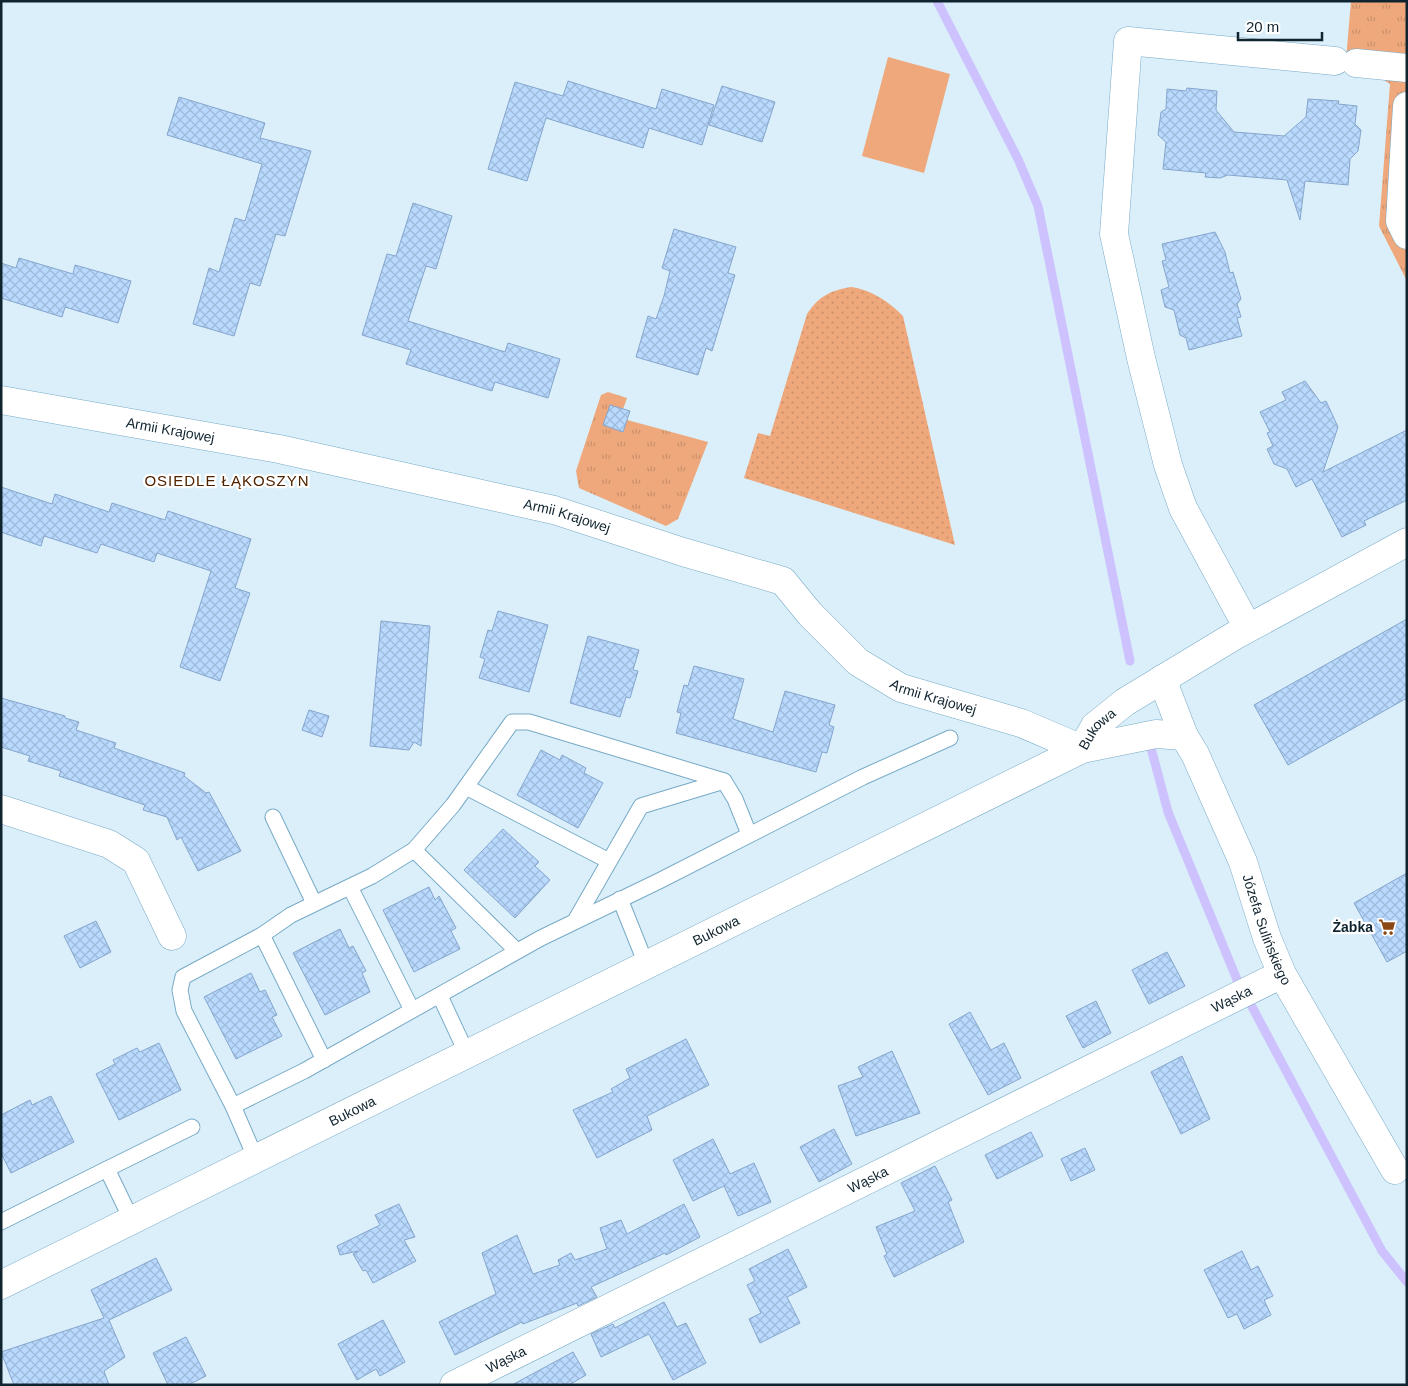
<svg xmlns="http://www.w3.org/2000/svg" width="1408" height="1386" viewBox="0 0 1408 1386" font-family="Arial,sans-serif">
	<defs>
		<pattern id="grass-tufts" width="24" height="20" patternUnits="userSpaceOnUse" patternTransform="scale(1.25)"><rect width="24" height="20" fill="#eea87b"/><path d="M3 7l-1-3M5 7V3M7 7l1-3M15 17l-1-3M17 17v-4M19 17l1-3" fill="none" stroke="#cb906b"/></pattern>
		<pattern id="park-dots" width="8" height="8" patternUnits="userSpaceOnUse" patternTransform="scale(1.25)"><rect width="8" height="8" fill="#eea87b"/><path d="M2 2h.1M6 6h.1" fill="none" stroke="#cb906b" stroke-width="1.8" stroke-linecap="round"/></pattern>
		<pattern id="building-cross-hatch" width="8" height="8" patternUnits="userSpaceOnUse" patternTransform="scale(1.25)"><rect width="8" height="8" fill="#b9d9fe"/><path d="M0 0l8 8M0 8l8-8" fill="none" stroke="#9ebada"/></pattern>
	</defs>
	<rect width="100%" height="100%" fill="#daeffa"/>
	<!-- grass -->
	<g fill="url(#grass-tufts)">
		<polygon points="1351,1 1407,1 1407,281 1379,226 1390,84 1374,73 1345,71"/>
		<polygon points="608,392 627,398 620,418 708,442 678,519 666,526 579,488 576,471 601,395"/>
	</g>
	<!-- park -->
	<path fill="url(#park-dots)" d="M 852,287 C 873,291 888,301 903,316 L 955,545 L 744,478 L 758,433 L 770,436 L 807,314 C 819,296 831,290 852,287 Z"/>
	<!-- garden -->
	<polygon fill="#eea87b" points="888,57 950,74 924,173 862,156"/>
	<g fill="none" stroke-linecap="round" stroke-linejoin="round">
		<!-- stream -->
		<g stroke="#cdc2fd" stroke-width="9">
			<polyline points="937,1 1018,159 1038,206 1130,661"/>
			<polyline points="1151,748 1168,812 1238,982"/>
			<polyline points="1250,1003 1382,1251 1407,1282"/>
		</g>
	</g>
	<!-- building -->
	<g fill="url(#building-cross-hatch)" stroke="#85a5cc">
		<polygon points="568,81 656,109 662,89 714,105 702,145 649,128 643,148 546,118 527,181 488,169 515,82 563,96"/>
		<polygon points="722,86 775,102 762,142 709,125"/>
		<polygon points="1187,88 1217,91 1216,110 1234,132 1284,136 1306,117 1308,99 1339,101 1338,104 1357,106 1355,124 1361,130 1358,151 1350,159 1348,185 1305,181 1300,220 1287,180 1228,175 1220,178 1205,177 1206,173 1163,169 1166,142 1158,135 1161,112 1166,109 1167,89 1186,91"/>
		<polygon points="179,97 265,123 260,138 311,151 285,236 276,234 260,286 250,283 234,336 193,324 209,268 219,272 235,218 245,221 262,164 167,135"/>
		<polygon points="413,203 452,216 436,269 426,266 408,321 505,352 508,343 560,359 548,398 495,382 492,391 406,364 411,350 362,335 387,254 396,256"/>
		<polygon points="674,229 736,247 728,273 735,275 712,351 706,348 698,375 636,357 648,316 656,319 664,296 670,271 662,268"/>
		<polygon points="1215,232 1225,252 1230,273 1233,272 1241,299 1237,304 1241,317 1237,318 1242,336 1189,350 1186,338 1180,335 1174,310 1165,307 1161,290 1169,287 1162,261 1166,260 1162,244"/>
		<polygon points="19,258 73,274 75,265 131,281 118,323 65,307 62,317 1,298 1,263 16,268"/>
		<polygon points="1305,381 1321,403 1326,401 1338,427 1323,472 1407,430 1407,500 1364,521 1366,525 1342,537 1312,479 1296,487 1287,469 1274,464 1267,449 1273,446 1267,433 1270,432 1260,412 1286,400 1282,392"/>
		<polygon points="610,405 630,411 623,432 603,425"/>
		<polygon points="1,487 52,504 55,494 109,512 112,503 165,520 168,511 251,539 235,588 250,593 220,681 180,667 211,571 157,553 154,562 101,544 97,553 44,536 41,546 1,532"/>
		<polygon points="498,611 548,625 529,692 479,678 485,659 480,657 488,630 492,631"/>
		<polygon points="1407,619 1407,698 1288,765 1254,705"/>
		<polygon points="381,621 430,626 421,746 414,742 409,750 370,746"/>
		<polygon points="588,636 639,650 633,670 638,671 630,698 626,697 620,717 570,703"/>
		<polygon points="694,666 744,679 733,719 773,732 785,691 835,705 829,725 834,727 827,753 822,752 816,772 676,733 681,713 677,712 684,685 688,686"/>
		<polygon points="1,698 65,716 65,718 79,722 76,730 116,743 114,748 185,773 184,776 206,793 209,792 241,851 198,871 181,837 177,840 167,817 143,810 145,805 59,776 61,771 28,761 30,756 1,747"/>
		<polygon points="309,710 329,716 322,737 302,730"/>
		<polygon points="541,750 560,760 562,755 586,768 584,773 603,783 578,828 517,795"/>
		<polygon points="503,829 539,862 535,866 550,880 515,918 464,870"/>
		<polygon points="1407,873 1407,951 1387,962 1354,903"/>
		<polygon points="429,887 435,900 439,896 456,928 451,931 460,949 414,972 383,910"/>
		<polygon points="96,921 111,952 80,968 64,936"/>
		<polygon points="340,929 349,948 353,946 366,971 362,973 370,992 325,1015 293,953"/>
		<polygon points="1167,952 1185,986 1149,1004 1132,970"/>
		<polygon points="251,973 260,992 265,990 277,1015 272,1017 282,1036 236,1059 204,997"/>
		<polygon points="1096,1001 1111,1033 1083,1048 1066,1016"/>
		<polygon points="970,1012 991,1050 1004,1043 1021,1078 988,1095 949,1024"/>
		<polygon points="686,1039 709,1085 647,1116 652,1130 597,1158 573,1110 613,1092 611,1089 630,1078 626,1069"/>
		<polygon points="159,1043 181,1090 119,1120 96,1074 115,1064 113,1060 137,1048 140,1052"/>
		<polygon points="892,1051 920,1113 856,1136 838,1086 863,1077 858,1067"/>
		<polygon points="1182,1056 1210,1119 1181,1134 1151,1072"/>
		<polygon points="51,1096 74,1142 11,1173 1,1153 1,1115 30,1100 32,1105"/>
		<polygon points="834,1129 852,1164 819,1182 800,1147"/>
		<polygon points="1031,1132 1043,1156 997,1179 985,1155"/>
		<polygon points="713,1139 730,1174 754,1163 771,1202 738,1216 724,1186 693,1201 673,1160"/>
		<polygon points="1085,1148 1095,1170 1071,1181 1061,1159"/>
		<polygon points="935,1166 952,1200 948,1202 964,1242 894,1277 884,1256 887,1254 876,1227 915,1211 901,1183"/>
		<polygon points="399,1204 415,1237 404,1240 416,1261 373,1283 366,1270 363,1271 353,1254 358,1251 340,1255 337,1246 380,1225 375,1215"/>
		<polygon points="684,1204 700,1237 666,1255 665,1253 591,1287 597,1297 578,1306 577,1303 523,1324 522,1322 455,1355 439,1322 496,1294 482,1253 517,1235 533,1274 560,1265 558,1260 571,1253 575,1260 607,1249 600,1228 621,1220 627,1234"/>
		<polygon points="788,1249 807,1287 787,1297 800,1323 760,1343 749,1319 761,1313 747,1285 755,1281 749,1269"/>
		<polygon points="1242,1251 1251,1270 1258,1266 1273,1296 1264,1300 1271,1315 1244,1329 1237,1314 1228,1318 1204,1270"/>
		<polygon points="156,1258 172,1290 109,1320 125,1357 104,1371 109,1385 14,1385 1,1352 104,1318 91,1290"/>
		<polygon points="664,1302 677,1327 686,1323 706,1363 673,1380 649,1334 601,1357 591,1334 613,1324 615,1328"/>
		<polygon points="383,1320 405,1362 380,1376 376,1369 357,1380 338,1344"/>
		<polygon points="186,1337 206,1376 188,1385 168,1385 153,1353"/>
		<polygon points="573,1352 586,1375 569,1385 512,1385"/>
	</g>
	<g fill="none" stroke-linecap="round" stroke-linejoin="round">
		<!-- lane casing -->
		<g stroke="#78aac6" stroke-width="17">
			<g id="lane">
				<polyline points="466,787 609,861"/>
				<polyline points="273,817 314,903"/>
				<polyline points="414,850 517,951"/>
				<polyline points="350,887 412,1010"/>
				<polyline points="620,899 646,964"/>
				<polyline points="575,921 641,806 724,781"/>
				<polyline points="262,935 324,1060"/>
				<polyline points="440,996 467,1054"/>
				<polyline points="233,1106 304,1071 541,938 659,881 863,777 950,738"/>
				<polyline points="256,1159 233,1106 184,1011 180,990 183,977 262,935 291,915 372,876 414,850 453,805 512,722 529,722 724,781 735,799 749,834"/>
				<polyline points="132,1221 107,1169 192,1127"/>
				<polyline points="1,1222 107,1169"/>
			</g>
		</g>
		<!-- street casing -->
		<g stroke="#78aac6" stroke-width="29">
			<g id="street">
				<polyline points="1356,63 1407,68"/>
				<polyline points="1407,106 1400,221 1407,235"/>
				<path id="s1" d="M 1,400 L 279,449 L 554,510 L 683,552 L 783,581 L 810,614 L 858,662 L 901,688 L 1021,723 L 1082,749 L 1156,734 L 1184,736"/>
				<polyline points="1248,628 1183,508 1168,465 1141,358 1114,234 1128,41 1335,61"/>
				<path id="s2" d="M 1162,679 L 1184,736 L 1195,754 L 1243,862 L 1267,938 L 1282,974 L 1395,1170"/>
				<polyline points="1,809 109,844 136,861 172,936"/>
				<path id="s3" d="M 1,1285 L 1082,749 L 1095,726 L 1125,702 L 1234,636 L 1407,542"/>
				<path id="s4" d="M 454,1385 L 1282,974"/>
			</g>
		</g>
		<!-- lane -->
		<use href="#lane" stroke="#fff" stroke-width="15"/>
		<!-- street -->
		<use href="#street" stroke="#fff" stroke-width="28"/>
	</g>
	<!-- icons -->
	<defs>
		<g id="supermarket-bare" transform="scale(1.35)"><path d="M-6-5.5h2.5l.6 2H6L4.5 2H-2.5L-4.4-4H-6ZM-1.5 3.2a1.3 1.3 0 1 0 .1 0ZM3 3.2a1.3 1.3 0 1 0 .1 0Z" fill="#8a4816" stroke="#fff" stroke-width="2.5" paint-order="stroke"/></g>
	</defs>
	<g fill-rule="evenodd">
		<use href="#supermarket-bare" x="1387" y="927"/>
	</g>
	<g text-anchor="middle" stroke-width="4.5" stroke-linejoin="round" paint-order="stroke">
		<!-- street labels -->
		<g font-size="14" fill="#10242f" stroke="#fff">
			<text dy="5" stroke="none"><textPath href="#s1" startOffset="172">Armii Krajowej</textPath></text>
			<text dy="5" stroke="none"><textPath href="#s1" startOffset="578">Armii Krajowej</textPath></text>
			<text dy="5" stroke="none"><textPath href="#s1" startOffset="998">Armii Krajowej</textPath></text>
			<text dy="5" stroke="none"><textPath href="#s3" startOffset="1232">Bukowa</textPath></text>
			<text dy="5" stroke="none"><textPath href="#s3" startOffset="798">Bukowa</textPath></text>
			<text dy="5" stroke="none"><textPath href="#s2" startOffset="272">Józefa Sulińskiego</textPath></text>
			<text dy="5" stroke="none"><textPath href="#s4" startOffset="868">Wąska</textPath></text>
			<text dy="5" stroke="none"><textPath href="#s3" startOffset="392">Bukowa</textPath></text>
			<text dy="5" stroke="none"><textPath href="#s4" startOffset="462">Wąska</textPath></text>
			<text dy="5" stroke="none"><textPath href="#s4" startOffset="58">Wąska</textPath></text>
		</g>
		<!-- poi labels -->
		<g font-size="14" font-weight="bold" fill="#10242f" stroke="#fff" text-anchor="end">
			<text x="1373" y="932">Żabka</text>
		</g>
		<!-- neighbourhood labels -->
		<g font-size="15" letter-spacing="1" fill="#4f2300" stroke="#fff">
			<text x="227" y="486">OSIEDLE ŁĄKOSZYN</text>
		</g>
	</g>
	<!-- border -->
	<rect width="1408" height="1386" fill="none" stroke="#10242f" stroke-width="5"/>
	<!-- scale -->
	<path d="M1238 32v8h84v-8" fill="none" stroke="#10242f" stroke-width="2.5"/>
	<text x="1246" y="32" font-size="15" fill="#10242f" stroke="#ffffff" stroke-width="4" paint-order="stroke">20 m</text>
</svg>
